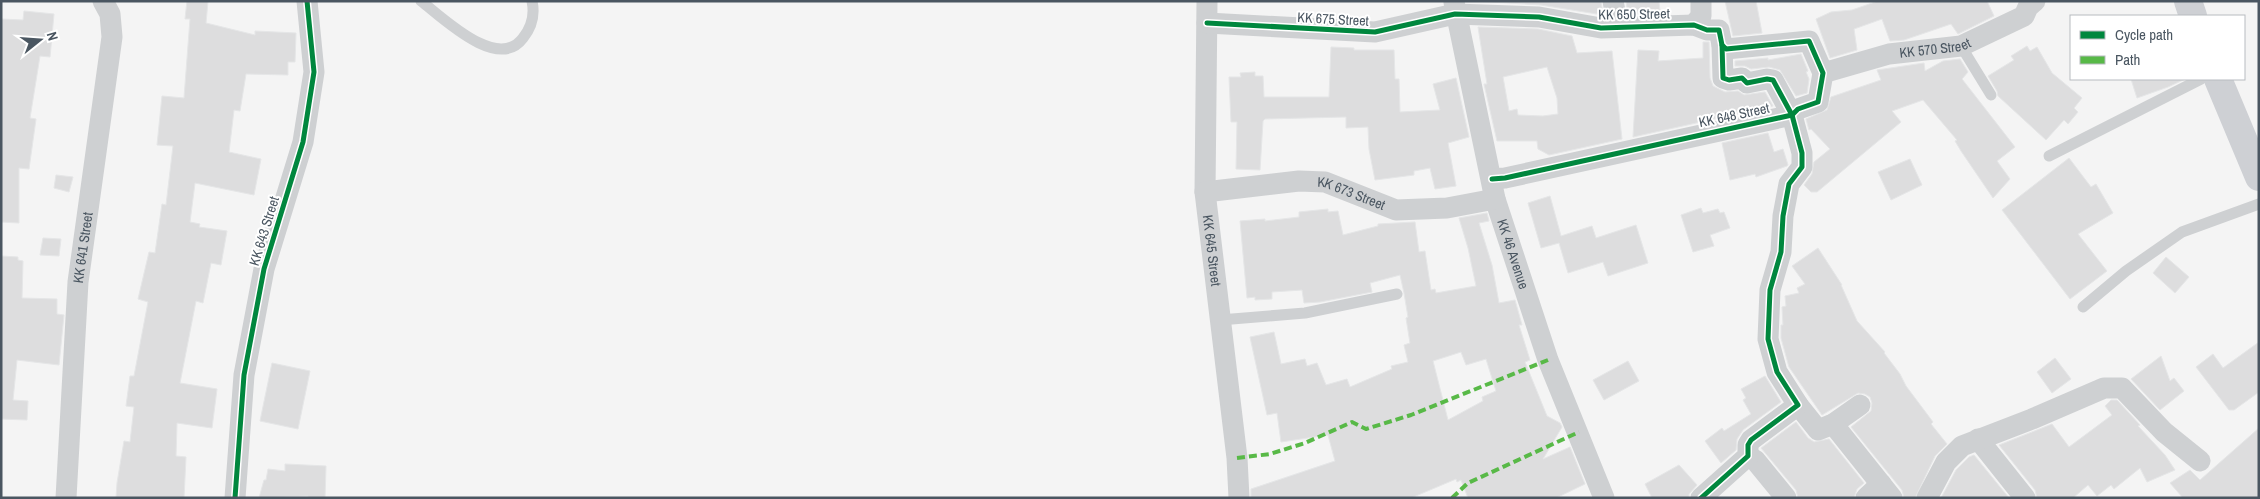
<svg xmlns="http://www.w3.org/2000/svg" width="2260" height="499" viewBox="0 0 2260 499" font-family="'Archivo Narrow',sans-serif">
	<rect width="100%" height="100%" fill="#f4f4f4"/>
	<!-- building -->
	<g fill="#ddddde" stroke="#e5e6e7" fill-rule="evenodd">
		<polygon points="187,1 208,1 206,23 255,35 255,31 296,33 295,62 288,62 288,75 246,74 240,111 234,110 229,152 261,159 254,195 195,183 190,222 200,224 199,227 227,231 221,265 211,263 203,303 196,301 180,383 217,389 212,428 177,423 176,456 186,457 184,498 116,498 117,483 124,441 130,442 134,407 126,406 130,376 134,376 148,302 138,299 149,252 155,253 162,204 166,205 173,146 157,145 162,96 184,98 190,19 185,19"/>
		<polygon points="1474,1 1601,1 1603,15 1541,5"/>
		<polygon points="1626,1 1659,1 1660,12 1628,15"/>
		<polygon points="1725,1 1756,1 1762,33 1733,36"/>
		<polygon points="1878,1 1987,1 1994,16 1958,34 1951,24 1904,40 1890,41 1882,19 1854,29 1857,50 1830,58 1816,19 1831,12 1852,10"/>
		<polygon points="24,11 54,14 50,57 40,56 30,118 36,119 29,169 19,168 19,223 1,222 1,19 23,20"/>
		<path d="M 1478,27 L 1538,29 L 1572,36 L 1577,53 L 1612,51 L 1622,139 L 1549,155 L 1538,149 L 1537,141 L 1497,141 L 1484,84 L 1487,84 ZM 1547,67 L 1557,98 L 1558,114 L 1543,116 L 1518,115 L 1517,109 L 1509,111 L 1503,77 Z"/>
		<polygon points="1703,42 1709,42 1710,78 1713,86 1725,92 1738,91 1744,95 1765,92 1773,106 1633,137 1638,50 1659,51 1658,61 1703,58"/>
		<polygon points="2027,46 2030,51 2037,47 2052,73 2082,98 2074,108 2078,112 2068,124 2064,120 2046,140 1998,96 1997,91 1988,76 2014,60 2011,56"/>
		<polygon points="1331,47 1354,48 1354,50 1394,50 1395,79 1399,79 1400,112 1440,110 1433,84 1456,78 1469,137 1448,143 1456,186 1435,189 1430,168 1414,171 1414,175 1375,180 1369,149 1368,127 1346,128 1346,117 1265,119 1263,121 1260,170 1236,169 1237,122 1231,122 1229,77 1241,77 1240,73 1255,72 1255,76 1263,76 1264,97 1329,97"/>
		<polygon points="1801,54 1808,71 1806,72 1809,79 1807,93 1796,96 1780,70 1769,67 1751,69 1745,66 1735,66 1735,61 1768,58 1768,60"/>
		<polygon points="1960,59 1968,72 1962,79 2015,147 1997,161 2010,179 1993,198 1961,151 1955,141 1957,140 1923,100 1892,111 1901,122 1817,192 1811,192 1804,185 1812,174 1814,162 1830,149 1811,129 1809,130 1806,119 1827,110 1831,97 1881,80 1877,70 1924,63 1925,71 1943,61"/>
		<polygon points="2131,79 2185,79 2168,87 2137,98"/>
		<polygon points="1768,133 1774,152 1783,149 1788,165 1787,166 1756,177 1755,174 1730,180 1722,143"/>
		<polygon points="2069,158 2091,187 2096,184 2113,213 2078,234 2107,271 2070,299 2002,210"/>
		<polygon points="1910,159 1922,185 1891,200 1878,172"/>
		<polygon points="56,175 73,177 69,192 54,188"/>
		<polygon points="1550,196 1561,236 1592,226 1596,238 1636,225 1648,263 1608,276 1603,262 1568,273 1559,243 1541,248 1528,203"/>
		<polygon points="1701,208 1703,213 1718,209 1720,213 1724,212 1730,228 1710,235 1714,246 1693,252 1681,215"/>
		<path d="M 1328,209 L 1328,212 L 1338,211 L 1343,235 L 1378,226 L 1378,224 L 1415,222 L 1419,252 L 1425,251 L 1431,290 L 1435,289 L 1436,293 L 1476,286 L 1468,248 L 1459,218 L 1487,213 L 1489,221 L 1479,223 L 1492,265 L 1499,303 L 1515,300 L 1522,325 L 1519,325 L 1530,360 L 1525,362 L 1547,416 L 1560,423 L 1562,427 L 1543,459 L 1570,447 L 1585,484 L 1556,498 L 1468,498 L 1461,480 L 1457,482 L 1456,479 L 1411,498 L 1251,498 L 1251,489 L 1335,461 L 1328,435 L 1281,442 L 1277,413 L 1267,415 L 1250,337 L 1274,332 L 1281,364 L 1305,359 L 1307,366 L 1317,363 L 1326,385 L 1347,379 L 1350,387 L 1392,369 L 1391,366 L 1408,362 L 1404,345 L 1410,343 L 1406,318 L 1408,317 L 1404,293 L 1400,275 L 1370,283 L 1372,292 L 1320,302 L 1304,303 L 1302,290 L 1272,292 L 1272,299 L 1255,300 L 1255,297 L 1247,298 L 1240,221 L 1265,219 L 1265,221 L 1299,217 L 1299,212 ZM 1461,352 L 1466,365 L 1486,359 L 1496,391 L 1482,397 L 1483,401 L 1448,420 L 1433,361 Z"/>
		<polygon points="43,238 61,239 59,256 40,255"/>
		<polygon points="1818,248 1842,285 1841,285 1857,321 1885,352 1884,353 1900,374 1906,386 1933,422 1931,424 1947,444 1935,456 1915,498 1904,498 1902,490 1851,427 1871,411 1872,403 1870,397 1865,394 1858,393 1822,415 1789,367 1781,338 1781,325 1783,325 1782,307 1786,306 1785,296 1799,293 1797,288 1805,284 1792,266"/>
		<polygon points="1,256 18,257 18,260 23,261 22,298 57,299 57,314 64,315 59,365 17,360 13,400 28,401 27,420 1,419"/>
		<polygon points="2166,257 2189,277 2175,293 2153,273"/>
		<polygon points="2259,342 2259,392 2234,410 2229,410 2196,367 2213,354 2223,368"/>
		<polygon points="2161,356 2170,381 2174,378 2184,391 2160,410 2131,379"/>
		<polygon points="2055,358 2071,379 2052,393 2037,372"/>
		<polygon points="1628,361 1639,381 1604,400 1593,380"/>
		<polygon points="272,363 310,371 298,429 260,421"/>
		<polygon points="1765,376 1781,402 1743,430 1737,439 1736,450 1721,463 1705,441 1722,428 1724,431 1751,414 1743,400 1746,398 1741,389"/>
		<polygon points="2111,400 2117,400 2140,425 2138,426 2165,455 2175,470 2147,482 2140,468 2114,489 2111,485 2097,496 2088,485 2073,498 2037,498 2035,490 1999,445 2052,424 2069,447 2112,415 2105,406"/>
		<polygon points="1796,422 1808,438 1814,442 1829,439 1864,483 1857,489 1854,498 1798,498 1796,490 1761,448"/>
		<polygon points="2259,428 2259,498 2183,498 2170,483 2190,470 2200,480"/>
		<polygon points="1974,455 2009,498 1941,498 1956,470 1969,457"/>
		<polygon points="285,464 326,466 325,498 308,498 308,496 259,498 264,480 266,480 268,469 285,471"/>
		<polygon points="1679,465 1697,485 1689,494 1689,498 1652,498 1645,484"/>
	</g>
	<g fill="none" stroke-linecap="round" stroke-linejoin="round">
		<!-- lane -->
		<g stroke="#ced0d2" stroke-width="11">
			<path d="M 421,1 C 443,18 498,72 523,38 C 532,27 535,15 532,1"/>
			<polyline points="1961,46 1991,95"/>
			<polyline points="2049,156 2201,79"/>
			<polyline points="2083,307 2126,271 2182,232 2259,204"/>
			<polyline points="1220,320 1305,313 1397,294"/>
		</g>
		<!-- street -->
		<g stroke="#ced0d2" stroke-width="21">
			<path id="s1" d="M 1207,1 L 1205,192 L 1237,458 L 1239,498"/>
			<polyline points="1613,1 1618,27"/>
			<path id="s2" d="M 1454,2 L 1495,199 L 1548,360 L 1604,498"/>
			<polyline points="1207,23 1375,32 1455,14 1539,17 1601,28 1694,25 1707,30 1719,30 1722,45 1726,49 1809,41 1823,73 1818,102 1798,109 1792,115 1505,178 1492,179"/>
			<polyline points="1694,25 1701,16 1701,1"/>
			<path id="s3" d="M 1823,73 L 1889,54 L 1961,46 L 2024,16 L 2028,7 L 2035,1"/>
			<path id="s4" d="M 1205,192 L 1299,181 L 1325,182 L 1396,210 L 1447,208 L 1495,199"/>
			<polyline points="1798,405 1818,430 1833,424 1860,405"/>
			<polyline points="1833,424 1892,498"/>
			<polyline points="1978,439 2025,498"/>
			<polyline points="1748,456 1755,460 1786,498"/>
			<path id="s5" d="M 66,498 L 78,282 L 112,37 L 110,14 L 103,1"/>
			<polyline points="235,498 244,375 264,269 303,142 314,72 307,1"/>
			<polyline points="1701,498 1748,456 1748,445 1751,440 1798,405 1777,372 1768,339 1770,290 1781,252 1783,216 1789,184 1802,167 1802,153 1792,115 1773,80 1767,79 1747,83 1742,78 1729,80 1723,78 1722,45"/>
			<polyline points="1866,498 1881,484"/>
			<polyline points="1927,498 1946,462 1962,446 2032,419 2104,388 2122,388 2164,432 2200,461"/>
		</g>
		<!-- secondary -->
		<g stroke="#ced0d4" stroke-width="28">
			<polyline points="2188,1 2193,16"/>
			<polyline points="2218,79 2259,177"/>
		</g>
		<!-- quiet -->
		<g stroke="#58b947" stroke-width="4" stroke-dasharray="8 4" stroke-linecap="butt">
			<polyline points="1237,458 1270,454 1305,443 1352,422 1366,429 1411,415 1548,360"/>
			<polyline points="1452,498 1468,483 1579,432"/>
		</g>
		<!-- cycleway casing -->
		<g stroke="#fff" stroke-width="8">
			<g id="cycleway">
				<polyline points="1207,23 1375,32 1455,14 1539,17 1601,28 1694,25 1707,30 1719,30 1722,45 1726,49 1809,41 1823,73 1818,102 1798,109 1792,115 1505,178 1492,179"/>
				<polyline points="235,498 244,375 264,269 303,142 314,72 307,1"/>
				<polyline points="1701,498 1748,456 1748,445 1751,440 1798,405 1777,372 1768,339 1770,290 1781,252 1783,216 1789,184 1802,167 1802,153 1792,115 1773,80 1767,79 1747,83 1742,78 1729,80 1723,78 1722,45"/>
			</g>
		</g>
		<!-- cycleway -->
		<use href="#cycleway" stroke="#00873e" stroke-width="5"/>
	</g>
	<g text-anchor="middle" stroke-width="4" stroke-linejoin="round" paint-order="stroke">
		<!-- street labels -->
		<g font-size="14" fill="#4a5661" stroke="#fff">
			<text transform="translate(1634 14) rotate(-1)" y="5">KK 650 Street</text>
			<text transform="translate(1333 19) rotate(3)" y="5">KK 675 Street</text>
			<text dy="5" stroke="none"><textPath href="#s3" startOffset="115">KK 570 Street</textPath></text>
			<text transform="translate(1734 115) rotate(-12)" y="5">KK 648 Street</text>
			<text dy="5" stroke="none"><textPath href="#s4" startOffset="149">KK 673 Street</textPath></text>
			<text transform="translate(264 231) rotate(-73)" y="5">KK 643 Street</text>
			<text dy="5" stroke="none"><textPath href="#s5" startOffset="251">KK 641 Street</textPath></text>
			<text dy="5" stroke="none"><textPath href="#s1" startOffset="250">KK 645 Street</textPath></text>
			<text dy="5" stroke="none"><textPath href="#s2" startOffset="259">KK 46 Avenue</textPath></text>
		</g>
	</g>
	<!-- border -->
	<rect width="2260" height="499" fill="none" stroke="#4a5661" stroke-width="5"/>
	<!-- legend -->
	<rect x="2070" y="15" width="175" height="65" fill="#ffffff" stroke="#b7bbc0"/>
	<rect x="2080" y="31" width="25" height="8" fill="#00873e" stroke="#b7bbc0"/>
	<text x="2115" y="40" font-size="15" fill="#4a5661">Cycle path</text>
	<rect x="2080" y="56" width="25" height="8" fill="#58b947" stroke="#b7bbc0"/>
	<text x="2115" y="65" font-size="15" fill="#4a5661">Path</text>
	<!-- north arrow -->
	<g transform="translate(40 40) rotate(73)" stroke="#ffffff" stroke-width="4" paint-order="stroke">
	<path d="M0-4L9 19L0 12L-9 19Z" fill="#4a5661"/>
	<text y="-8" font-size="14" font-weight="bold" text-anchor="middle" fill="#4a5661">N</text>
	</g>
</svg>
